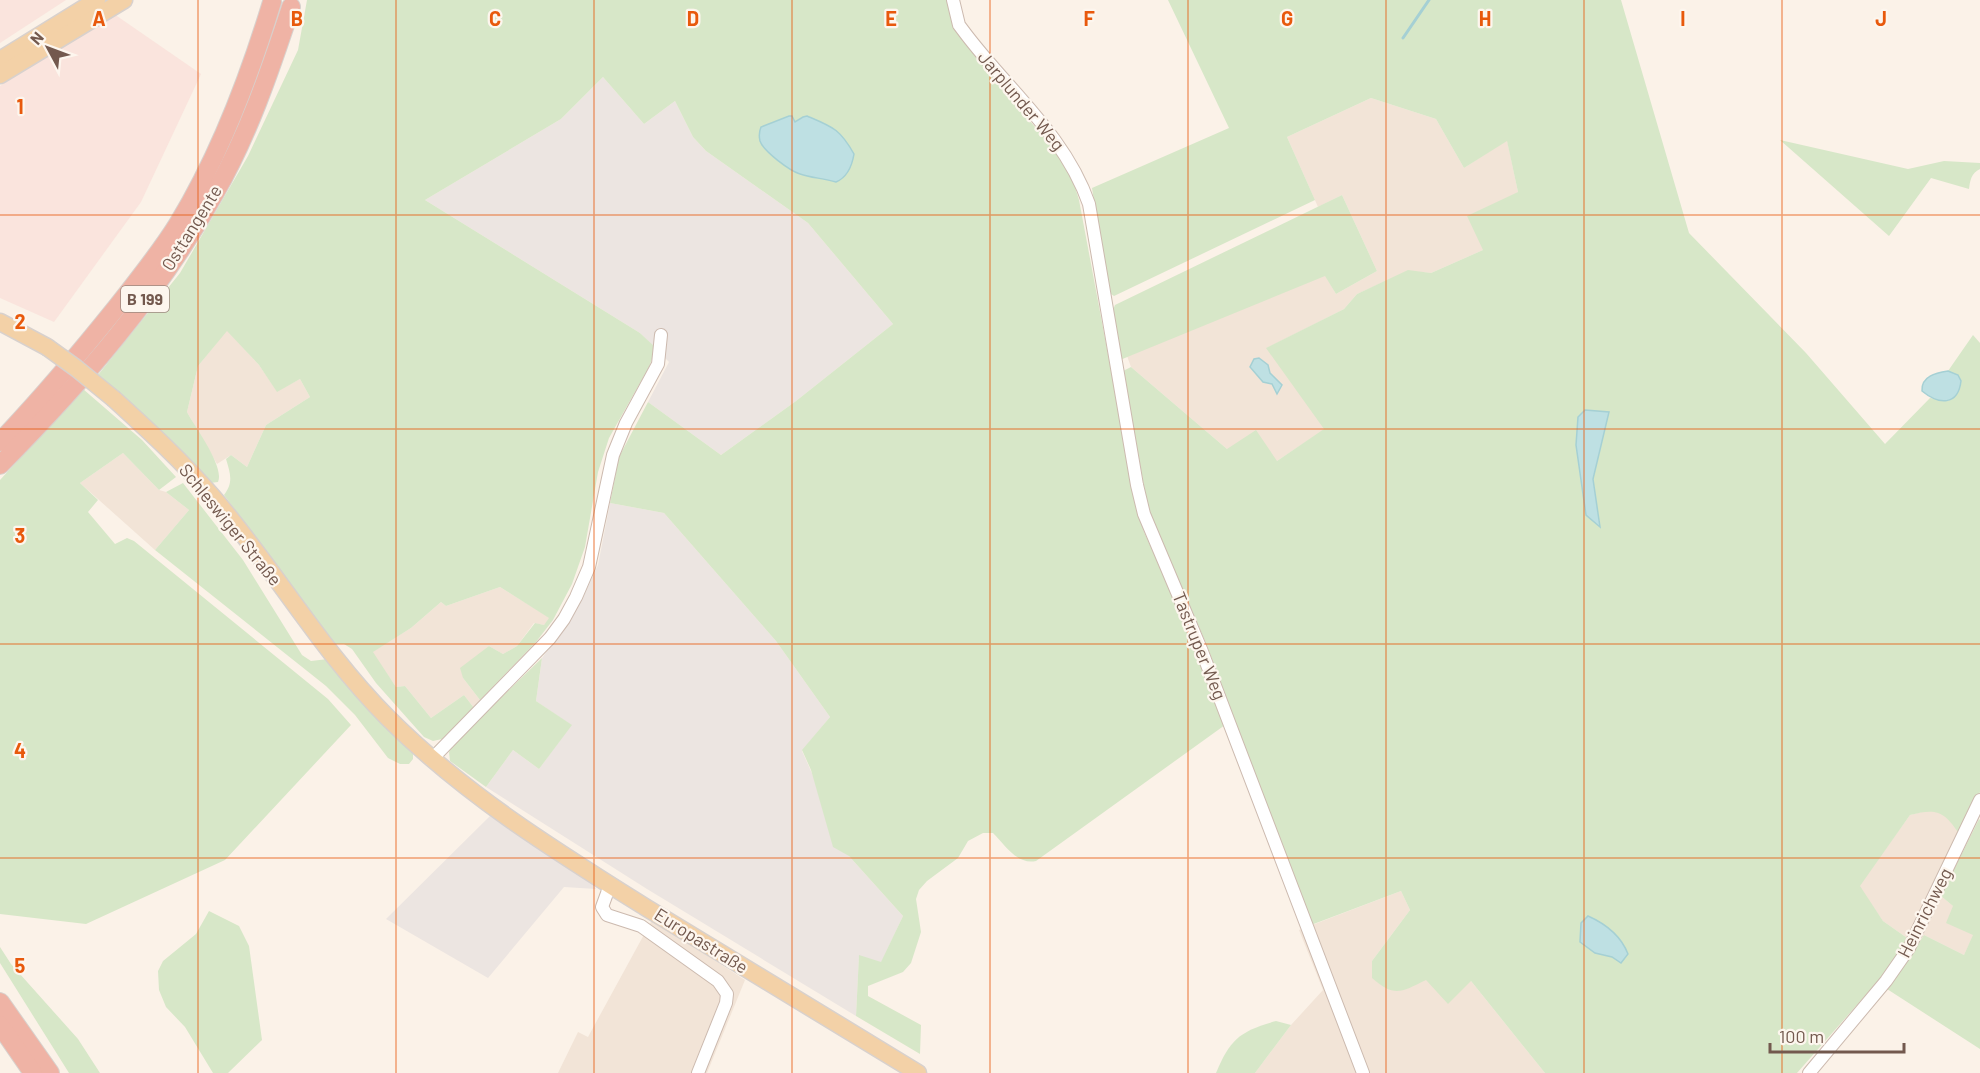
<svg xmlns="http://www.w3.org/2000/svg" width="1980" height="1073" viewBox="0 0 1980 1073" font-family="Barlow,sans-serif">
	<rect width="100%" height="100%" fill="#fbf2e8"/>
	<!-- residential -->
	<g fill="#f2e4d7">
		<polygon points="1371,98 1436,119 1464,168 1507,140 1518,192 1483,250 1431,273 1408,271 1357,294 1344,309 1267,348 1325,429 1277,461 1227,449 1131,367 1127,356 1325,275 1336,294 1377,271 1342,195 1318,207 1287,137"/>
		<polygon points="227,330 259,365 277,391 300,379 310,397 266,425 247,467 231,455 217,464 187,412 198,366"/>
		<polygon points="123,453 159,490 166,492 189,510 155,550 80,483"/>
		<polygon points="500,587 550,618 544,625 534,623 517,646 503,654 489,646 463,678 480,700 474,708 464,695 431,718 405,686 396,687 372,652 411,628 441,602 446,606"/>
		<polygon points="1929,810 1940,812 1951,821 1960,834 1969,839 1941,896 1953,906 1974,935 1964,955 1924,935 1918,944 1910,940 1883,921 1859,886 1910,815"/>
		<polygon points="1401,891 1410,910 1372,961 1426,980 1471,981 1545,1073 1255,1073 1291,1025 1323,990 1299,930"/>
		<polygon points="652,920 745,980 707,1073 558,1073 578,1032 588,1037"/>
	</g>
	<!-- commercial -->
	<g fill="#fae4dd">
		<polygon points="0,0 66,0 0,43"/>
		<polygon points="114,14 201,74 141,202 54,322 0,298 0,86"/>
	</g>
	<!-- industrial -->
	<g fill="#ece5e1">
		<polygon points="603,77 644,124 675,101 693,137 706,151 808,223 893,324 796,401 721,455 648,402 669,362 640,333 425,200 561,119"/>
		<polygon points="610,503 664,513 776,641 830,717 802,751 849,856 903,916 881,963 859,956 856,1016 647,889 486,787 513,750 539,769 571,725 536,701 542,658 570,619 584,595 598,565"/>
		<polygon points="490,816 590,880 596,889 564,887 488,978 386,919"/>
	</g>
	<!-- green -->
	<g fill="#d7e7c8" fill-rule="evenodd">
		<path d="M 307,0 L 948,0 L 953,26 L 1005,92 L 1053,148 L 1072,177 L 1079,200 L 1135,498 L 1144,532 L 1198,651 L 1225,725 L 1036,861 C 1017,865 1005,845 993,833 L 983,833 L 968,841 L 958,858 L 927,881 L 919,890 L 916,899 L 921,932 L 911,963 L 903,972 L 868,986 L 868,996 L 921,1025 L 920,1054 L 856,1016 L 859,955 L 881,962 L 903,916 L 849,856 L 833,847 L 811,770 L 802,750 L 830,717 L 776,641 L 664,513 L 610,503 L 619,457 L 648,402 L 721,455 L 796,401 L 893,324 L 808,223 L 706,151 L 693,137 L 675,101 L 644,124 L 603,77 L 561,119 L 425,200 L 640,333 L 656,348 L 649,367 L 609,438 L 598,472 L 585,547 L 572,584 L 553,620 L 536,642 L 480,700 L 463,678 L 460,668 L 489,646 L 503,654 L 517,646 L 535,623 L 544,625 L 549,618 L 500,587 L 446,606 L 441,602 L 411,628 L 373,652 L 396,687 L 405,686 L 431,718 L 464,695 L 474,708 L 442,739 L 433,741 L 424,737 L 376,683 L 352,649 L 344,644 L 335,644 L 224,495 C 234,482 230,473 226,459 L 231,455 L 247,467 L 266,425 L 310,397 L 300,379 L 277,392 L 259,365 L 227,331 L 198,366 L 187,412 C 195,427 225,467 218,482 L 210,483 L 157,428 L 98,375 L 180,273 L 248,156 L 298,50 ZM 789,116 L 792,116 L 795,122 L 803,117 L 836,182 L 821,177 L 800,175 L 784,119 Z"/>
		<path d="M 1168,0 L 1621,0 L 1689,233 L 1806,353 L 1885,444 L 1930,398 L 1949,401 L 1958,375 L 1948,371 L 1973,335 L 1980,343 L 1980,792 L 1960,835 C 1944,811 1937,808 1910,815 L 1860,886 L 1883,921 L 1910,940 L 1878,981 L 1797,1073 L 1545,1073 L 1471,981 L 1448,1004 L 1426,980 C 1401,992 1395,998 1372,978 L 1372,961 L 1410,910 L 1401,891 L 1311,925 L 1206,643 L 1149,513 L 1123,371 L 1131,367 L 1227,449 L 1256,430 L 1277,461 L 1324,429 L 1266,348 L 1344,309 L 1357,294 L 1408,270 L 1431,273 L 1483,250 L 1467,216 L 1518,192 L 1507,141 L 1464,168 L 1436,119 L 1371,98 L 1287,137 L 1315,200 L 1114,296 L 1108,292 L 1092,188 L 1229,128 ZM 1585,410 L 1609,412 L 1593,479 L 1600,526 L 1578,417 Z"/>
		<path d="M 1780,140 L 1908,169 L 1944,161 L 1980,163 L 1980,169 C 1971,173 1970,181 1969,189 L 1931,178 L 1889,236 Z"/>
		<polygon points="1342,195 1377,271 1336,294 1325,276 1120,360 1111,315 1115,305"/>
		<polygon points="83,389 142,440 176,477 159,490 123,453 80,483 98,500 88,512 115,544 127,538 134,541 328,699 351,725 225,860 86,924 0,914 0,480"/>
		<polygon points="183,483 243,560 302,655 311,661 328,659 413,750 413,759 409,764 400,764 388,758 355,715 326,686 155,550 189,510 166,492"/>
		<polygon points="542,658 536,701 572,725 539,769 513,750 486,787 450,761 449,752 454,743"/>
		<polygon points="1979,819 1980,820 1980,1049 1887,989 1924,935 1964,955 1973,935 1946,923 1953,906 1941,896"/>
		<polygon points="209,911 239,926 249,946 262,1040 228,1073 213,1073 185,1027 166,1007 159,990 158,971 163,961 196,934"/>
		<polygon points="0,947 11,964 78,1039 100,1073 69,1073 0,963"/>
		<path d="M 1276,1021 L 1291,1025 L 1255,1073 L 1216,1073 C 1230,1039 1240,1031 1276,1021 Z"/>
	</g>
	<!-- water -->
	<g fill="#bee0e3" stroke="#a5d0d4" stroke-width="1.5">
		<path d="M 789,116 L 792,116 L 795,122 L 803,117 L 807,116 C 833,127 840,129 854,154 C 852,166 848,177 836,182 C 823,178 811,178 800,174 C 790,171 763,151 760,141 C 759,137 759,132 761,127 Z"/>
		<polygon points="1259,358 1268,365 1270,373 1282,385 1277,394 1272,384 1263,382 1250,367 1254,359"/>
		<path d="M 1948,371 L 1958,375 L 1961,381 C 1958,406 1939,405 1922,391 C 1921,376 1936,373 1948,371 Z"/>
		<polygon points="1585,410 1609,412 1593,479 1600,527 1586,515 1576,445 1578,417"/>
		<path d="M 1588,916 C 1606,924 1621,936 1628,954 L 1621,963 L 1612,957 L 1595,953 L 1580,942 L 1581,923 Z"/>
	</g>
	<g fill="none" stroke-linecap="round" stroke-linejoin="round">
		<!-- stream -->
		<polyline stroke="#a5d0d4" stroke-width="3" points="1403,38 1429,0"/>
		<!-- minor casing -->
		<g stroke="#ccbaaf" stroke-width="14">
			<g id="minor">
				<path d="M 953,0 L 959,25 L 965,33 C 1008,90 1065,135 1089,204 L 1137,485 L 1144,514 L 1201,649 L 1363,1073"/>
				<polyline points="431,760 550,638 564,619 576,597 589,567 613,455 626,423 658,364 661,335"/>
				<polyline points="610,885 602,907 607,915 641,926 718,981 727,994 726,1003 698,1073"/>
				<polyline points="1809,1073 1886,981 1909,948 1980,800"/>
			</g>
		</g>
		<!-- major casing -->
		<g stroke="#d8d1cd" stroke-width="19">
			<g id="major">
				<polyline points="0,60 97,0"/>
				<polyline points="0,75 124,0"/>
				<polyline points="0,322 47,347"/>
				<path d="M 114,399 C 148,430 182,461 212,496 C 274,568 321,651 388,718 C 464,794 554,850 645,907 C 736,963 827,1018 918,1073"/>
			</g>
		</g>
		<!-- highway casing -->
		<g stroke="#d8d1cd" stroke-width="20">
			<g id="highway">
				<path d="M 0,442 C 41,399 79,354 116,308 C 138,280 160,253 178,224 C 220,155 249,78 272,2"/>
				<path d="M 0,465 C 81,383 159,294 215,193 C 248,135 270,71 291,7"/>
				<polyline points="0,1002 50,1073"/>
				<polyline points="0,1025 33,1073"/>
			</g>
		</g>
		<!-- minor -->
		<use href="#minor" stroke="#fff" stroke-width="12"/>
		<!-- major -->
		<use href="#major" stroke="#f3d1a7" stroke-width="16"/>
		<!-- highway -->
		<use href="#highway" stroke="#efb3a5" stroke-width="18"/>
		<!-- major-bridge casing -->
		<g stroke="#d8d1cd" stroke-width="19" stroke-linecap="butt">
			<polyline id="major-bridge" points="47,347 76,368 114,399"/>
		</g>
		<!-- major-bridge -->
		<use href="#major-bridge" stroke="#f3d1a7" stroke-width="16"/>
	</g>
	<!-- grid -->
	<path fill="none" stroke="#e8590c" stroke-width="1.5" stroke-opacity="0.55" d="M 198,0 L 198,1073M 396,0 L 396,1073M 594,0 L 594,1073M 792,0 L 792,1073M 990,0 L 990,1073M 1188,0 L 1188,1073M 1386,0 L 1386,1073M 1584,0 L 1584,1073M 1782,0 L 1782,1073M 0,215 L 1980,215M 0,429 L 1980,429M 0,644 L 1980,644M 0,858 L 1980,858"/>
	<g text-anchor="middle" stroke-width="4.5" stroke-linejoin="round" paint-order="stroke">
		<!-- shield labels -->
		<rect fill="#fdf6ee" stroke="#9c887e" stroke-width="1.5" x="121" y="286" width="48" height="26" rx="4.5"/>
		<g font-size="16" font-weight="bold" fill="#73594e">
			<text x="145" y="305">B 199</text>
		</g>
		<!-- street labels -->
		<g font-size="18" fill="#73594e" stroke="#fdf6ee">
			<text transform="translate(1021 101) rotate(50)" y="6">Jarplunder Weg</text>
			<text transform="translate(192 228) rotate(-58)" y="6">Osttangente</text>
			<text transform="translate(230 525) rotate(51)" y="6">Schleswiger Straße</text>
			<text transform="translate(1199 646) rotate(68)" y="6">Tastruper Weg</text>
			<text transform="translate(1925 913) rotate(-63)" y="6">Heinrichweg</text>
			<text transform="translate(701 941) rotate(32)" y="6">Europastraße</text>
		</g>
	</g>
	<g font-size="20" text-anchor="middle" font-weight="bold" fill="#e8590c" stroke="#fdf6ee" stroke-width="4.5" stroke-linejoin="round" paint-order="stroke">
		<text x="99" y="26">A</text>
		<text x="297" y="26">B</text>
		<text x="495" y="26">C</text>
		<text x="693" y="26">D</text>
		<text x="891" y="26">E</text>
		<text x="1089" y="26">F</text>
		<text x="1287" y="26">G</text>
		<text x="1485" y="26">H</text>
		<text x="1683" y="26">I</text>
		<text x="1881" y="26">J</text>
		<text x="20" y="114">1</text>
		<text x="20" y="329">2</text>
		<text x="20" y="543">3</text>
		<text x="20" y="758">4</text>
		<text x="20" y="973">5</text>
	</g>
	<!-- north arrow -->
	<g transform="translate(48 48) rotate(311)" stroke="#fdf6ee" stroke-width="4.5" paint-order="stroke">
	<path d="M0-4.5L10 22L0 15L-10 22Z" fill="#73594e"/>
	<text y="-9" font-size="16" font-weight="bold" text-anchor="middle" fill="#73594e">N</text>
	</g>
	<!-- scale -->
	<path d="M1770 1043v9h134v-9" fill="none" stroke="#73594e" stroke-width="3"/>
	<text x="1779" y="1043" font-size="18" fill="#73594e" stroke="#fdf6ee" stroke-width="4.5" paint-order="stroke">100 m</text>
</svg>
